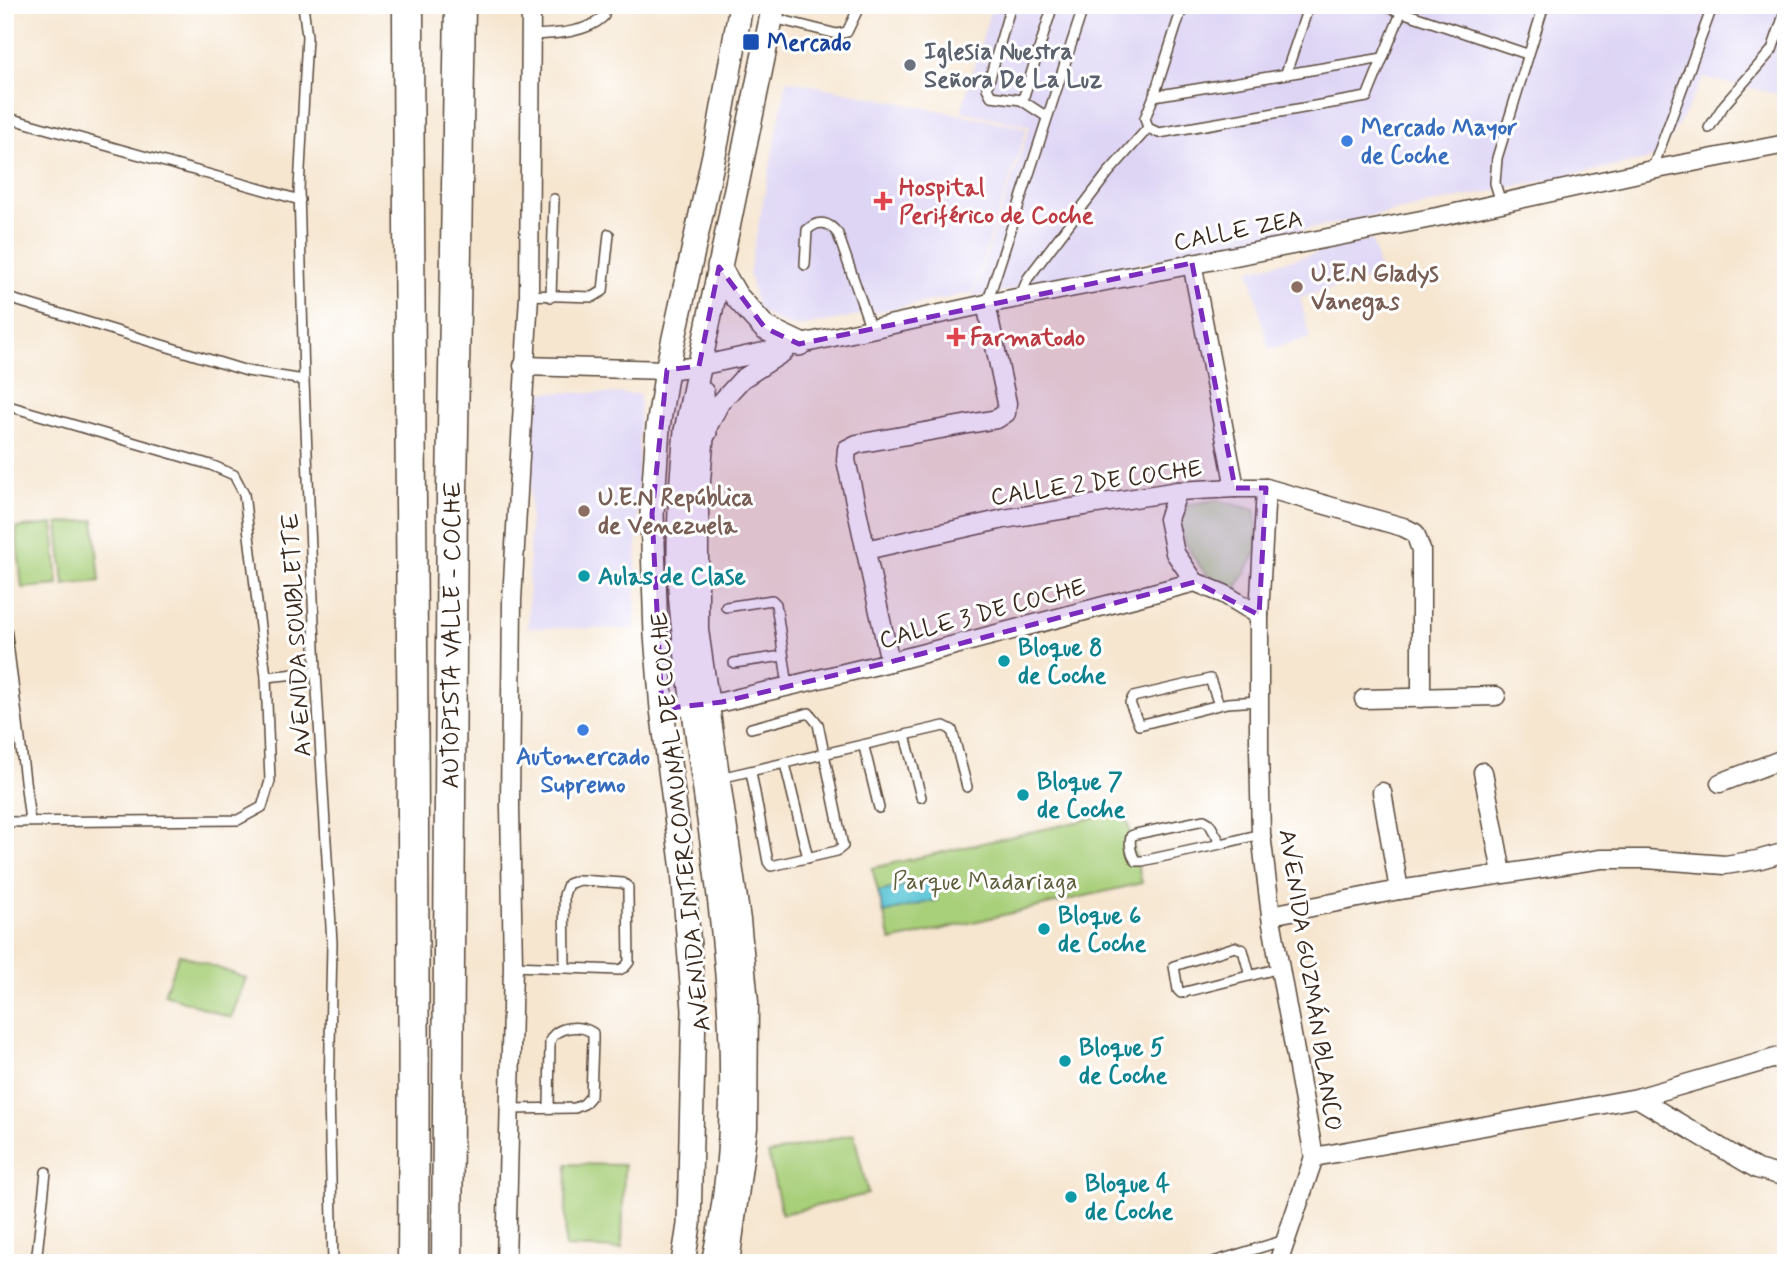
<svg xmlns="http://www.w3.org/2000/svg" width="1791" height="1268" viewBox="0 0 1791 1268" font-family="Mynerve,sans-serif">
	<rect width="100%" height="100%" fill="#fff"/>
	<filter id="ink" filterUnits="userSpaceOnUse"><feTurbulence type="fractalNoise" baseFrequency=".0143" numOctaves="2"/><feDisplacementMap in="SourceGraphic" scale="14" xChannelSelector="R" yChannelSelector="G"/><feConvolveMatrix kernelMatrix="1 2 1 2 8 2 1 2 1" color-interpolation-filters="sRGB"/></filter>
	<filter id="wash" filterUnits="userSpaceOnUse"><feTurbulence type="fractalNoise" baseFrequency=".00686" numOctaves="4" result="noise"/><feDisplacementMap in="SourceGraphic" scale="28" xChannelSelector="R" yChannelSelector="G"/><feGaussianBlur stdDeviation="1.57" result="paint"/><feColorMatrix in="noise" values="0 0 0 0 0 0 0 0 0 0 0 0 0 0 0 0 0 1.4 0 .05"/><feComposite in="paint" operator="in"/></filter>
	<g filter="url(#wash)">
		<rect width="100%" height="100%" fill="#f6e6d0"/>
		<!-- built -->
		<g fill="#ded5f5">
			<polygon points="992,5 1786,5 1786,96 1704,78 1660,157 972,298 1030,126 961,111"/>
			<polygon points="787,80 1027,128 972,293 800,327 784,324 758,311 749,273"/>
			<polygon points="1372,239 1381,277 1300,297 1310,338 1269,349 1249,270"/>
			<polygon points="532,392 640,394 635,629 528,628"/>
		</g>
		<!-- green -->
		<g fill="#a8cf79" stroke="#727c4c" stroke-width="2">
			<path d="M 1216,500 L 1256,510 L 1258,549 L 1235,591 C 1206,586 1187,549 1178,524 L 1187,505 Z"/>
			<polygon points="94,520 100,581 64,585 58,524"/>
			<polygon points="53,524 58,585 22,588 16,528"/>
			<polygon points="1125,811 1142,883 891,941 872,868"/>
			<polygon points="179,954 246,978 231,1018 164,994"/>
			<polygon points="854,1134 868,1194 782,1214 768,1154"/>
			<polygon points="567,1164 624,1165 622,1249 565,1247"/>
		</g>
		<!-- water -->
		<polygon fill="#5bc5d6" stroke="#4b787a" stroke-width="2" points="933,879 937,900 884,913 878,892"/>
	</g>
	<g filter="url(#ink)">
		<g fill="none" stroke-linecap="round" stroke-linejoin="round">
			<!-- lane casing -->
			<g stroke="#574639" stroke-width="12">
				<g id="lane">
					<polyline points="303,5 307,36 299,189 304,380 316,672 332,943 329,1095 333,1263"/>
					<polyline points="1011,5 987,88 991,96 1021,100 1024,96 1053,5"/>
					<polyline points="1381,5 1527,54"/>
					<polyline points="773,18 837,34 847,32 860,5"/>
					<path d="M 531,35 C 554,34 588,33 604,16 L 604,6 L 601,5"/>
					<polyline points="1286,73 1309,5"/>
					<polyline points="1154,96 1383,58"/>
					<polyline points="1021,100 1047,117"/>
					<polyline points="5,117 300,200"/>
					<polyline points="1148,128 1159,133 1367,97 1401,13"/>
					<polyline points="1709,128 1724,105 1772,50 1786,9"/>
					<polyline points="1652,170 1713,5"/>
					<polyline points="1501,203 1495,183 1497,158 1544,5"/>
					<path d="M 805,265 L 807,230 C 819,219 829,222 838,234 L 871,329"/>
					<polyline points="529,295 593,297 603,291 609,234"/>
					<polyline points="5,297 247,371 304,380"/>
					<polyline points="551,297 554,199"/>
					<polyline points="1020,297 1028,278 1108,173 1148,128 1145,118 1154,96 1183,5"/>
					<polyline points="987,303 1084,5"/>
					<polyline points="5,405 211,465 234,475 244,494 266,677 270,781 262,807 238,820 5,822"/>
					<polyline points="726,607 772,600 776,604 788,686"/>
					<polyline points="5,619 30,821"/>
					<polyline points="734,663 783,656"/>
					<polyline points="266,677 316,672"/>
					<polyline points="1219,705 1210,679 1133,697 1130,703 1139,725 1227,703 1259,701"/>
					<polyline points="751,728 809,713 818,724 843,846 837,851 771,866 768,862 751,772"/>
					<polyline points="905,735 921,797"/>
					<polyline points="864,747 879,808"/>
					<polyline points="785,764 808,858"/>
					<polyline points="720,778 944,726 952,730 967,787"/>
					<path d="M 1221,844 L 1209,823 L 1204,820 L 1136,834 L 1131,836 C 1129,844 1131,855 1136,861 L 1142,861 L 1221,844 L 1261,834"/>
					<polyline points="513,966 619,970 625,967 629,962 628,895 628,887 623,883 579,880 568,884 564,895 565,966"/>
					<polyline points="1250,976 1243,950 1235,947 1174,966 1178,990 1181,993 1280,968"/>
					<path d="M 508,1109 L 575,1108 L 584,1104 L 591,1096 L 593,1041 L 593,1033 C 580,1024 556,1026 550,1041 L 549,1108"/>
					<polyline points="36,1263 46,1172"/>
					<polyline points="1210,1263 1285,1240"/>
				</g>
			</g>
			<!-- street casing -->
			<g stroke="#574639" stroke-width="21">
				<g id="street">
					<polyline points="1192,263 1235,488"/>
					<polyline points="523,366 667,370 699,366 986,304 1442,216 1652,170 1786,144"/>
					<polyline points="1266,488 1259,615 1259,749 1261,834 1272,924 1314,1157 1278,1263"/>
					<polyline points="1178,491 1168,519 1175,553 1195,582"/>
					<polyline points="866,550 1004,519 1178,491 1235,488 1266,488 1403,527 1415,533 1421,550 1421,698"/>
					<polyline points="890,662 846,460 847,449 857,444 997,419 1006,413 1007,403 986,304"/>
					<polyline points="1364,699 1496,696"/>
					<polyline points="662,709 722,702 890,662 1195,582 1224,594 1259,615"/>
					<polyline points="1483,772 1502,873"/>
					<polyline points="1720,783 1786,758"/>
					<polyline points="1382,792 1399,890"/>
					<polyline points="1271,915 1399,890 1601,859 1646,859 1725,865 1757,860 1786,852"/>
					<polyline points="1637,1098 1757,1169 1786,1177"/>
					<polyline points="1314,1157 1637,1098 1786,1055"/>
					<polyline points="506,1263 513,966 510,806 512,600 529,295 531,5"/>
					<polyline points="730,1263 748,1128 749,1002 741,920 699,630 699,505 705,432 720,403 742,379 784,352"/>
				</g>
			</g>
			<!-- secondary casing -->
			<g stroke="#574639" stroke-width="26">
				<g id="secondary">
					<polyline points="719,267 736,296 765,328 799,344"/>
					<polyline points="702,393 705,432"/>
					<polyline points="683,1263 689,1225 694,1010 683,870 662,709 656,635 652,514 658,427 667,370 717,141 741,5"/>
					<path d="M 713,1263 C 753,1085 720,903 696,726 C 690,681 683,635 680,589 C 677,536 681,484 686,431 L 774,5"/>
				</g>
			</g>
			<!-- highway casing -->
			<g stroke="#574639" stroke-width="33">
				<g id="highway">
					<path d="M 408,5 C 409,424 416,844 413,1263"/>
					<path id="s1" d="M 447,1263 L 452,492 L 460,5"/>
				</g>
			</g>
			<!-- lane -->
			<use href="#lane" stroke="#fff" stroke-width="9"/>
			<!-- street -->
			<use href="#street" stroke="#fff" stroke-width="18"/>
			<!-- secondary -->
			<use href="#secondary" stroke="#fff" stroke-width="23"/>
			<!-- highway -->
			<use href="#highway" stroke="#fff" stroke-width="30"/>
		</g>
	</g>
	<!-- marked area -->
	<path fill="#7b2cbf" fill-opacity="0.2" stroke="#7b2cbf" stroke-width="5" stroke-dasharray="14 9" stroke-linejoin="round" d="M 1192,263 L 1235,488 L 1266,488 L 1259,615 L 1195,582 L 890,662 L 722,702 L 662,709 L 652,514 L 667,370 L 699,366 L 719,267 L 765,328 L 799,344 Z"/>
	<!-- markers -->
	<rect fill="#1a4fb4" stroke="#fff" stroke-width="2.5" x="742" y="33" width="18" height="18" rx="3.5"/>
	<circle fill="#6b7280" stroke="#fff" stroke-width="2.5" cx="910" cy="65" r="7"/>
	<g fill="#3f7fe0" stroke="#fff" stroke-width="2.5">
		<circle cx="1347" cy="141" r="7"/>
		<circle cx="583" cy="730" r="7"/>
	</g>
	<g fill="#e0444e" stroke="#fff" stroke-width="2.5">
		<path d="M879.5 190.5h7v7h7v7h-7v7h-7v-7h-7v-7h7z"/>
		<path d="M952.5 326.5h7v7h7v7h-7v7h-7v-7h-7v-7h7z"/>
	</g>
	<g fill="#8d6e63" stroke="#fff" stroke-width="2.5">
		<circle cx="1297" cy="287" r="7"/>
		<circle cx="584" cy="511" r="7"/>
	</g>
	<g fill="#0f9aa8" stroke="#fff" stroke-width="2.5">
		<circle cx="584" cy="576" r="7"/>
		<circle cx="1004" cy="661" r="7"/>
		<circle cx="1023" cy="795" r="7"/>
		<circle cx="1044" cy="929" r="7"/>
		<circle cx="1065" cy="1061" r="7"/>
		<circle cx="1071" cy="1197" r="7"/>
	</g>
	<g text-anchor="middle" stroke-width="6" stroke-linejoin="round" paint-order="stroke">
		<!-- transit labels -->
		<g font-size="24" font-weight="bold" fill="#164399" stroke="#fff" text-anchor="start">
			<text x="767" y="50">Mercado</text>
		</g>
		<!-- worship labels -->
		<g font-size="24" font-weight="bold" fill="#5b616d" stroke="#fff" text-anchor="start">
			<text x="924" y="59">Iglesia Nuestra<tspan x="924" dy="28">Señora De La Luz</tspan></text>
		</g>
		<!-- shop labels -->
		<g font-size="24" font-weight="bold" fill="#366cbe" stroke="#fff" text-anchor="start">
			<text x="1361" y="135">Mercado Mayor<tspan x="1361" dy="28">de Coche</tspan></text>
			<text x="583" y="764" text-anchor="middle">Automercado<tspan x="583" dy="28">Supremo</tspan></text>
		</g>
		<!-- health labels -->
		<g font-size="24" font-weight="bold" fill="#be3a42" stroke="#fff" text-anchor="start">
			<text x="899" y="195">Hospital<tspan x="899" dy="28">Periférico de Coche</tspan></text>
			<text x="970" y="345">Farmatodo</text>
		</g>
		<!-- street labels -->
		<g font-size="24" fill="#3b2a1e" stroke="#fff">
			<text transform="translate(1238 230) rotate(-11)" y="8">CALLE ZEA</text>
			<text transform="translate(1096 482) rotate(-8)" y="8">CALLE 2 DE COCHE</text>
			<text transform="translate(982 613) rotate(-15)" y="8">CALLE 3 DE COCHE</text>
			<text dy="8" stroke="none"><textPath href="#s1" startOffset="628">AUTOPISTA VALLE - COCHE</textPath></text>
			<text transform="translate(296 635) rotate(-93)" y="8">AVENIDA SOUBLETTE</text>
			<text transform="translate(680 822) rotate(-96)" y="8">AVENIDA INTERCOMUNAL DE COCHE</text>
			<text transform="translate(1311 980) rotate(81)" y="8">AVENIDA GUZMÁN BLANCO</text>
		</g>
		<!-- education labels -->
		<g font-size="24" font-weight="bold" fill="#785e54" stroke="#fff" text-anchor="start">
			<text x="1311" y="281">U.E.N Gladys<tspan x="1311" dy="28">Vanegas</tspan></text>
			<text x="598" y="505">U.E.N República<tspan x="598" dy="28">de Venezuela</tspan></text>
		</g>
		<!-- culture labels -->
		<g font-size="24" font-weight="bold" fill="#0d838f" stroke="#fff" text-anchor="start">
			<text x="598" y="584">Aulas de Clase</text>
			<text x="1018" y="655">Bloque 8<tspan x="1018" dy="28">de Coche</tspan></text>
			<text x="1037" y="789">Bloque 7<tspan x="1037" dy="28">de Coche</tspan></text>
			<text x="1058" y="923">Bloque 6<tspan x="1058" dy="28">de Coche</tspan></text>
			<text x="1079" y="1055">Bloque 5<tspan x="1079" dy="28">de Coche</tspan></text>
			<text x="1085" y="1191">Bloque 4<tspan x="1085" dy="28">de Coche</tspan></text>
		</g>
		<!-- park labels -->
		<g font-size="24" fill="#5c5c39" stroke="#fff">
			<text x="985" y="889">Parque Madariaga</text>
		</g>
	</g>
	<!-- margin -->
	<rect width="1791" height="1268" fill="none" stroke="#fff" stroke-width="28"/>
</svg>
